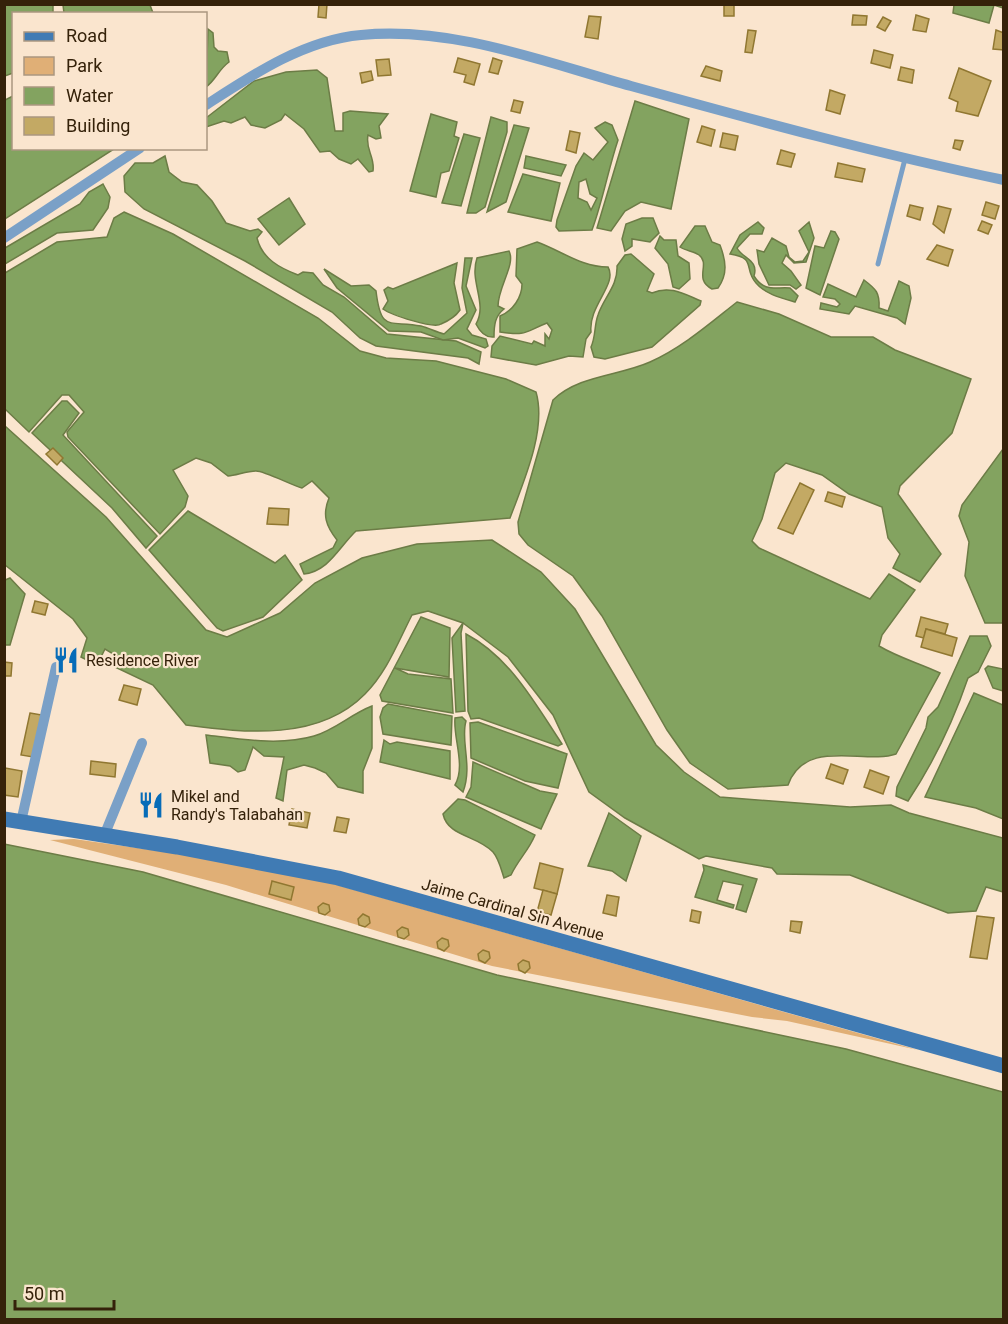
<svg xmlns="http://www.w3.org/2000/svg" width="1008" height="1324" viewBox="0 0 1008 1324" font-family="Roboto,sans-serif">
	<rect width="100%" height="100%" fill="#fae5ce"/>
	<!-- green -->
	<polygon fill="#e0af76" points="74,839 187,855 323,881 918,1050 787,1021 752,1017 492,966 226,885 50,840"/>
	<!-- water -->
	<g fill="#83a360" stroke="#6c7c46" stroke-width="1.5" fill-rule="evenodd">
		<polygon points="4,5 53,5 53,13 14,14 13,73 5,76"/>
		<polygon points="63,5 150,5 153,13 64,13"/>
		<polygon points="954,5 1003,5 1003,8 994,5 989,23 953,13"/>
		<path d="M 208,29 L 213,33 L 214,47 L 218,51 L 227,52 L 229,62 C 218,70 216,80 206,87 Z"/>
		<path d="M 317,70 L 327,78 L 335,131 L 343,131 L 343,113 L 350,111 L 388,114 L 379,126 L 381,138 L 376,139 L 368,135 C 365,150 375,156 373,171 L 369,172 L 358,159 L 351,164 L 339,159 L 330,151 L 320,152 L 304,129 L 285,114 L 281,120 L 265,128 L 251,125 L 245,117 L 231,123 L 224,121 L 206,127 L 206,118 L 254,81 L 286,72 Z"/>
		<polygon points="13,96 14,148 114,149 5,219 5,100"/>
		<polygon points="635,101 689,119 671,209 641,202 625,211 611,231 597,228"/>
		<polygon points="431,114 457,122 454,136 459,138 449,171 441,173 436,197 410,191"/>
		<polygon points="491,117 507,122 507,132 485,207 476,213 467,213"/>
		<path d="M 605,122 L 612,125 L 618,140 C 608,170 603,200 592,230 L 559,231 L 556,227 L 557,220 L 576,166 L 584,153 L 593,160 L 608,142 L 595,128 ZM 586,179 L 590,194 L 597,198 L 591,210 L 587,202 L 578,198 L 579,182 Z"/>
		<polygon points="514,125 529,128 506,202 487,212"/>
		<polygon points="464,134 480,138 461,206 442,203"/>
		<path d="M 165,156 L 169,172 L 182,182 L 197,185 L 212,201 L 226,223 L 250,231 L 258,229 L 262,232 L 257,238 C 262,259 280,268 298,275 L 303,272 L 313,273 L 323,285 L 344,297 L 387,334 L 456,341 L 481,352 L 479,364 L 468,358 L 376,346 L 360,338 L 332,312 L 245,261 L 144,209 L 125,192 L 124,176 L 135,163 L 153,163 Z"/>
		<polygon points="526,156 566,165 561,176 524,168"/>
		<polygon points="523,174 560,183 551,221 508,212"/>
		<polygon points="103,184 110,197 108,208 93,230 57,233 5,264 5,248 80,204 89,192"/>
		<polygon points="289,198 305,224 279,245 258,219"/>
		<path d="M 124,212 L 173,234 L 318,318 L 360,351 L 386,358 L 436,361 L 506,379 L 536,392 C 547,430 523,483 510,518 L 356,531 C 339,547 329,571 304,574 L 300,564 L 333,548 L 337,540 C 326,526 322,515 329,498 L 312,481 L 302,488 C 291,485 265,471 256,471 C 247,471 237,475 228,476 L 211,463 L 196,458 L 173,470 L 188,496 L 185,507 L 160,534 L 68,437 L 67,432 L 84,412 L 69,395 L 62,395 L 29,432 L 5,409 L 5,273 L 57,242 L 107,237 L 114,218 Z"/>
		<polygon points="642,218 653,218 659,233 650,242 632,239 632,246 625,251 622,239 626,224"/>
		<path d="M 758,222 L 764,228 L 762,234 L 750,234 L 737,248 C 743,259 759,260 754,276 C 764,292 774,287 790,288 L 798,296 L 795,302 C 781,298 765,294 756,283 C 743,268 757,258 730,254 L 740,235 Z"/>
		<polygon points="809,222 814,238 806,262 794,263 786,255 782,263 791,271 801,285 796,289 790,285 769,285 759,264 757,250 764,252 772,238 786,246 789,257 795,262 803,261 809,252 799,231"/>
		<path d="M 695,226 L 705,226 L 712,242 L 720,245 C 726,261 728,274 718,288 L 712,289 C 693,279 711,264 699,255 C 694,251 686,251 680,247 Z"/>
		<polygon points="831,231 835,232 839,239 820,295 806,288 815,246 824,248"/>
		<polygon points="660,236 664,240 676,240 678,256 689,263 690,279 679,289 673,287 668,264 655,248"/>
		<path d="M 537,242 C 562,251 581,267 608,267 C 618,284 588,306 591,332 L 586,339 L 583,357 L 569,356 L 536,365 L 491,357 L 492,346 L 500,336 L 532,344 L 534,341 L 545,346 L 545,334 L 549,339 L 552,330 L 547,323 C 524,332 528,336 500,332 L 500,316 C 513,311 522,297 522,284 L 516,276 L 517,249 Z"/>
		<path d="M 509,251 C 516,264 498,287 498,306 L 504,309 C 495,316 494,325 494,337 C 485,338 480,332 476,324 C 488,303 469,282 477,258 Z"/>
		<path d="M 631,254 L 654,274 L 647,291 L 652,293 C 670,285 684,294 701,301 L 700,305 L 652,347 L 605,359 L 594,357 L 591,347 C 596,336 594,326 598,315 C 604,297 618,286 617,266 L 625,255 Z"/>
		<path d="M 465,258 L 472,258 L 466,286 L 476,310 L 467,329 L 472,335 L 486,339 L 488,346 L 485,348 L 458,338 L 443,340 L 421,332 L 389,331 L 337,288 L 324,269 L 351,286 L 369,285 L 376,291 C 381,333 389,320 421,326 C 429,328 436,332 444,334 L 467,313 L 462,288 Z"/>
		<path d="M 457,263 L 454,283 L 460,310 C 456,316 448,321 441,324 C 434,329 391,315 383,309 L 388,301 L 384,290 L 388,287 L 393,289 Z"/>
		<path d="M 864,280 C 876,289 880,293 879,308 L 888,311 L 899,281 L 909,286 L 911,298 L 905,324 L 897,318 L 855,306 L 849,314 L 820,309 L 821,303 L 837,307 L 840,304 L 835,299 L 823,297 L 828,284 L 856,297 Z"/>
		<path d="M 737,302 L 779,314 L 831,337 L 873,337 L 895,350 L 971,379 L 952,433 L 900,486 L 898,494 L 941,554 L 920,582 L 893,568 L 900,554 L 888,538 L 882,507 L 849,494 L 822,475 L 786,463 L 775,473 L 762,519 L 752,541 L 759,548 L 870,599 L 889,574 L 915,590 L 882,635 L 879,646 C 899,658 919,663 940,673 L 896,754 C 865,765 805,737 788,785 L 728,789 L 690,763 L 667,730 L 602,616 L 573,576 L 528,545 L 519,534 L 518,522 L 553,400 C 579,375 619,376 650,362 C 683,347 709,324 737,302 Z"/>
		<polygon points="62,401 67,401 79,413 63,435 157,536 146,548 112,508 32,433"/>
		<path d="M 5,426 L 106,517 L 206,630 L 227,637 L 280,613 L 315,583 L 362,558 L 417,544 L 492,540 L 541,572 L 575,609 L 656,745 L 684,772 L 720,797 L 850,807 L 891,805 L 909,813 L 1003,838 L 1003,892 L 986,887 L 976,911 L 948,913 L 850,875 L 777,874 L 772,868 L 706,856 L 699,859 L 625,818 L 589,792 L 553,715 L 508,657 L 463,623 L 461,633 L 465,711 L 456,712 L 452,638 L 463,623 L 428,611 L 412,615 C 398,642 387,672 365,694 C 319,741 246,733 186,725 L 153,685 L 115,667 L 115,655 L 105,649 L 97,665 L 81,657 L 87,638 L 73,619 L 5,565 Z"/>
		<polygon points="1003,449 1003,623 985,623 965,576 969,542 959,516 962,505"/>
		<polygon points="188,511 275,563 285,555 302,580 263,617 223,631 217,628 149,550"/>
		<polygon points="10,578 25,594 10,645 5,645 5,580"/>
		<polygon points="421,617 450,628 449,677 395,668 408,674 451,679 453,713 382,701 380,695"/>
		<path d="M 466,634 C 510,657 536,705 562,744 L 558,746 L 479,718 L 471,719 L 468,711 Z"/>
		<path d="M 970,636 L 987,636 L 991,646 L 978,672 L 968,678 C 953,722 934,762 908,801 L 896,796 L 897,787 L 926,728 L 928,717 L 938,707 Z"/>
		<polygon points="988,666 1003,669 1003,691 993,688 985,669"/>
		<polygon points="974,693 1003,705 1003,819 976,808 925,797"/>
		<polygon points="388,704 452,716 451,745 383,734 380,717 383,708"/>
		<path d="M 372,706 L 372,748 L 363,771 L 363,793 L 338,787 L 326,773 L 315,768 L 304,765 L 287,770 L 283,801 L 276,798 L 284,757 L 264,756 L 253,747 L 245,770 L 238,772 L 230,766 L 210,763 L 206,735 C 240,739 280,746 314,736 C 335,730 351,714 372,706 Z"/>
		<path d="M 462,717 L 466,721 C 460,741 473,765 463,792 L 455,785 C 466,766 453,738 455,718 Z"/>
		<polygon points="478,722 567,754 558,788 525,781 471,758 470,723"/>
		<polygon points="384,740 390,744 397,742 450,751 450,779 380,762"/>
		<polygon points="473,762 540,791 557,794 541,829 466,797 471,787"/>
		<path d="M 458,799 L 465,800 L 535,835 C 529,850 518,860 511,875 L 504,878 C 501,869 499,859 493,852 C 477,835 448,837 443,814 Z"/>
		<polygon points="609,813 641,836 626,881 612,871 588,866"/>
		<polygon points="4,844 143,872 497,975 846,1049 1003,1092 1003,1319 5,1319"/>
		<polygon points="703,865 757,879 746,912 736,909 743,885 723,881 717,900 734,905 733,908 695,897 704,870"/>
	</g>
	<!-- building -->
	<g fill="#c3a964" stroke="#907731" stroke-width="1.5">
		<polygon points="319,4 327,4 326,18 318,17"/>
		<rect x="724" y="4" width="10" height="12"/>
		<polygon points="853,15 867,16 866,25 852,25"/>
		<polygon points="916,15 929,19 926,32 913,30"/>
		<polygon points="589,16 601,17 598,39 585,37"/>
		<polygon points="883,17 891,21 885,31 877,27"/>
		<polygon points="748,30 756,31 752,53 745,52"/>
		<polygon points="996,30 1004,33 1004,50 993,49"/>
		<polygon points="874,50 893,55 890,68 871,63"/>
		<polygon points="458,58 480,64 474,85 464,82 466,75 454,72"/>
		<polygon points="493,58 502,61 498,74 489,72"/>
		<polygon points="389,59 391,75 378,76 376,60"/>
		<polygon points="706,66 722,71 720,81 701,76"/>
		<polygon points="901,67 914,70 912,83 898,80"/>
		<polygon points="959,68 991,81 978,116 956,111 958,102 949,98"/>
		<polygon points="371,71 373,80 362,83 360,73"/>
		<polygon points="830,90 845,95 840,114 826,110"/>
		<polygon points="514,100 523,102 520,113 511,111"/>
		<polygon points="702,126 715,130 711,146 697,142"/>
		<polygon points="570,131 580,133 576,153 566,150"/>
		<polygon points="723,133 738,136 735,150 720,147"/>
		<polygon points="955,140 963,141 960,150 953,148"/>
		<polygon points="781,150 795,154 791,167 777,164"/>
		<polygon points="838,163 865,169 862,182 835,177"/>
		<polygon points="986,202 999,206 995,219 982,215"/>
		<polygon points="910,205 923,208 920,220 907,216"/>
		<polygon points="938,206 951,209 944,233 933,224"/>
		<polygon points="982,221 992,225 988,234 978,230"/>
		<polygon points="937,245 953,250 948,266 927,259"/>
		<polygon points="53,448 63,458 57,465 46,454"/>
		<polygon points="800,483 814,490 793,534 778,528"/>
		<polygon points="828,492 845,497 842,507 825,501"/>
		<polygon points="269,508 289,509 288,525 267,524"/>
		<polygon points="35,601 48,604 45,615 32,612"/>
		<polygon points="921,617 948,624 945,634 926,629 924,638 916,636"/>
		<polygon points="926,629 957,638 952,656 921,647"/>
		<polygon points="4,662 12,663 11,676 4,676"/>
		<polygon points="124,685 141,689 137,705 119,700"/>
		<polygon points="30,713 42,715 33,757 21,755"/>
		<polygon points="91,761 116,764 115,777 90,774"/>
		<polygon points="831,764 848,770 843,784 826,778"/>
		<polygon points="5,768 22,771 18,797 4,795"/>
		<polygon points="870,770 889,777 883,794 864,787"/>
		<polygon points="292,809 310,813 307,828 289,825"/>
		<polygon points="337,817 349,819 346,833 334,831"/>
		<polygon points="540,863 563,869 557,894 534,888"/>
		<polygon points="272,881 294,887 291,900 269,894"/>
		<polygon points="543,890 557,894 551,915 537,912"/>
		<polygon points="607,895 619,897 616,916 603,913"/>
		<polygon points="323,903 329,905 330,911 325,915 319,913 318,907"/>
		<polygon points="692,910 701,912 699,923 690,921"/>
		<polygon points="363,914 369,917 370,923 365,927 359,925 358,919"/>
		<polygon points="977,916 994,918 987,959 970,957"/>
		<polygon points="791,921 802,922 800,933 790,931"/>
		<polygon points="402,927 408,929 409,935 404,939 398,937 397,931"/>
		<polygon points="442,938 448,940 449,946 444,951 438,948 437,942"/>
		<polygon points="483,950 489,952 490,958 485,963 479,960 478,954"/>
		<polygon points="523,960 529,962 530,968 525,973 519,970 518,964"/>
	</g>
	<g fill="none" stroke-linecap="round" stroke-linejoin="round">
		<!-- lane -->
		<polyline stroke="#7aa0c7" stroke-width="5" points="878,264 905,159"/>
		<!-- street -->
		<g stroke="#7aa0c7" stroke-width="10">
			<path d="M 206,105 C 252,75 304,40 361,35 C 452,26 544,62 631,86 C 754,120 878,154 1004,180"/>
			<polyline points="4,238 140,148"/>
			<polyline points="21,822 56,667"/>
			<polyline points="104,836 142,743"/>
		</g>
		<!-- secondary -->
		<polyline stroke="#407bb4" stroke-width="15" points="4,819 177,847 338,878 1004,1066"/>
	</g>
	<!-- icons -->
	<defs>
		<g id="restaurant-bare" transform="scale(2.07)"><path d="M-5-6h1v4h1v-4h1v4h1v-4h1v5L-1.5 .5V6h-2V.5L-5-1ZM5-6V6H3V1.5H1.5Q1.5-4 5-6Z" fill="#076cb8" stroke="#fae5ce" stroke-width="2.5" paint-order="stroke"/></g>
	</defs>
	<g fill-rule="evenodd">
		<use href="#restaurant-bare" x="66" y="660"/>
		<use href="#restaurant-bare" x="151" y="805"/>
	</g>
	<g text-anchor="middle" stroke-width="4.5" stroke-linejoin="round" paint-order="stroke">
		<!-- poi labels -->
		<g font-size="16" fill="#35220a" stroke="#fae5ce" text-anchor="start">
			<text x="86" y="666">Residence River</text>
			<text x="171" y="802">Mikel and<tspan x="171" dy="18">Randy's Talabahan</tspan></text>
		</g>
		<!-- street labels -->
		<g font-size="16" fill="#35220a" stroke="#fae5ce">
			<text transform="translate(513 909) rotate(16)" y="6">Jaime Cardinal Sin Avenue</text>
		</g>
	</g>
	<!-- border -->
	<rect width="1008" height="1324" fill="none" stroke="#35220a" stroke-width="12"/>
	<!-- legend -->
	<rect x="12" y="12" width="195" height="138" fill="#fae5ce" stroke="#ab9780" stroke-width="1.5"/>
	<rect x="24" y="32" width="30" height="9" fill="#407bb4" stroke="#ab9780" stroke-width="1.5"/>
	<text x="66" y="42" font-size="18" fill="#35220a">Road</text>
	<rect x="24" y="57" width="30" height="18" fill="#e0af76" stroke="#ab9780" stroke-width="1.5"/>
	<text x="66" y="72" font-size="18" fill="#35220a">Park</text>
	<rect x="24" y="87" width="30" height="18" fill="#83a360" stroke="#ab9780" stroke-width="1.5"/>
	<text x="66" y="102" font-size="18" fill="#35220a">Water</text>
	<rect x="24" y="117" width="30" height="18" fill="#c3a964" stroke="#ab9780" stroke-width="1.5"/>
	<text x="66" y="132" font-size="18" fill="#35220a">Building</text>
	<!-- scale -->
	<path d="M15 1300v9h99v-9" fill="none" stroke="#35220a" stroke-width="3"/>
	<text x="24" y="1300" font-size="18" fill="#35220a" stroke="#fae5ce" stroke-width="4.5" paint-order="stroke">50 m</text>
</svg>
